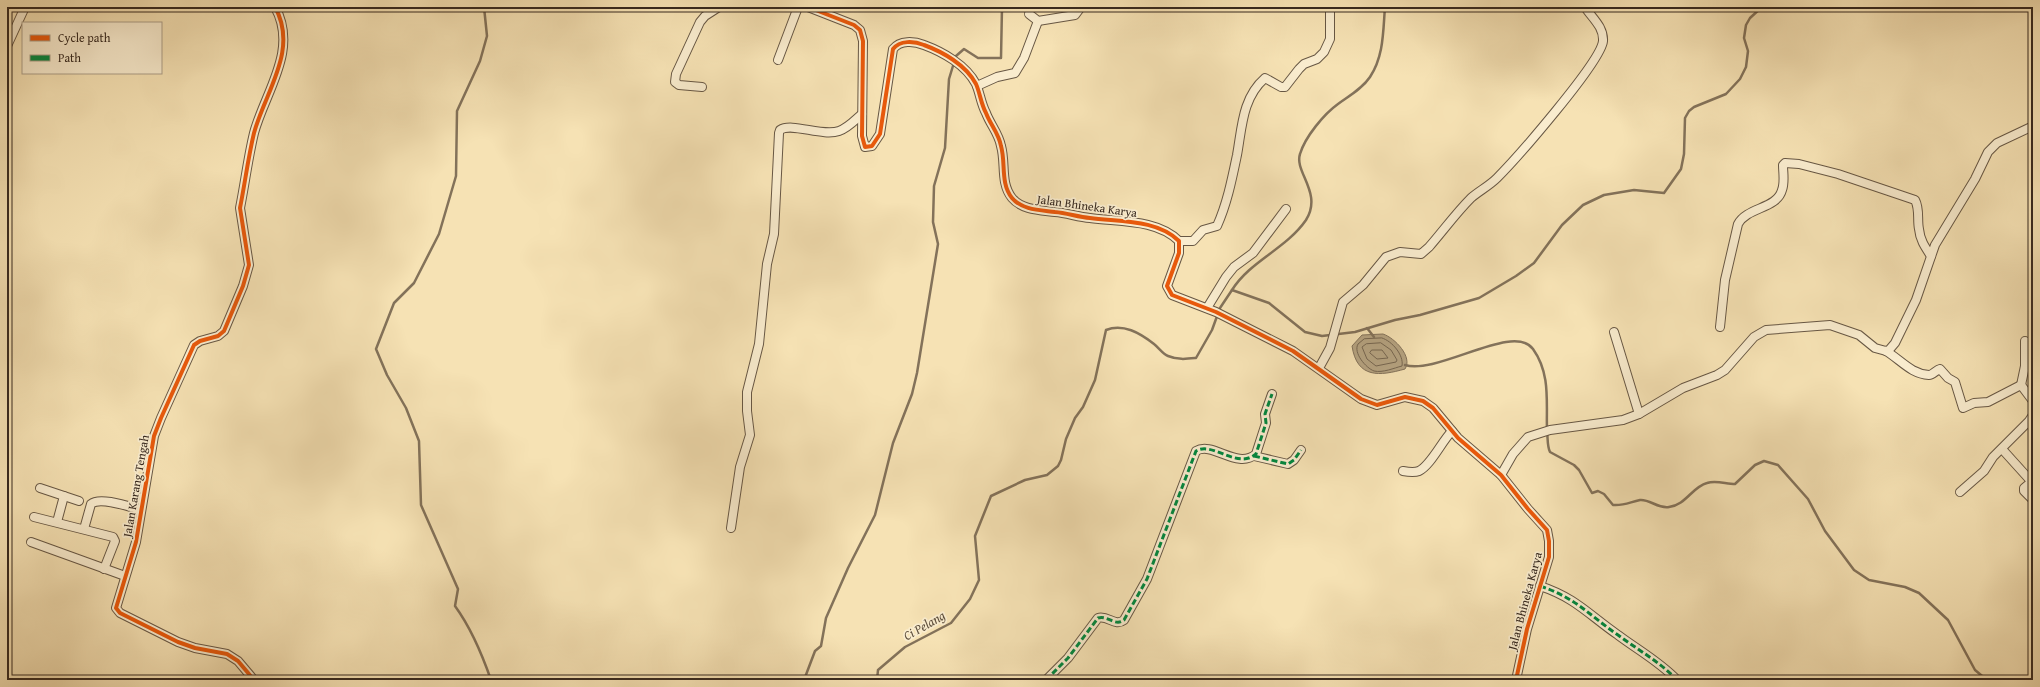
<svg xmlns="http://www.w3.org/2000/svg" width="2040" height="687" viewBox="0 0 2040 687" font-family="'Gentium Book Plus',serif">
	<rect width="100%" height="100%" fill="#f6e2b4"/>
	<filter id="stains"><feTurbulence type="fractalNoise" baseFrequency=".005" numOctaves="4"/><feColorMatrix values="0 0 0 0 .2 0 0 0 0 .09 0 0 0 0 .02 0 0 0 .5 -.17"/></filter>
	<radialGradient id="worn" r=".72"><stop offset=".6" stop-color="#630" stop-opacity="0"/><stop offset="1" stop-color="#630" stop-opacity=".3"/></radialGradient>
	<!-- water -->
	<path fill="#b5a381" stroke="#83725a" d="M 1383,334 C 1395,338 1413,357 1405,369 C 1380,376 1357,379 1352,346 L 1362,335 Z"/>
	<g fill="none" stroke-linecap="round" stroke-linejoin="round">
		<!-- shore -->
		<g stroke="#766650" stroke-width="1">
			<path d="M 1382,338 C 1392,341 1404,355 1402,366 C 1394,368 1383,373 1374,371 C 1366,368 1353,353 1358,344 L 1364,339 Z"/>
			<polygon points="1381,343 1391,350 1397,360 1396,362 1376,366 1367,359 1362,347 1366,344"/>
			<polygon points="1372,350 1382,350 1388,358 1377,359 1370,353"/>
		</g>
		<!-- stream -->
		<g stroke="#83725a" stroke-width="2.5">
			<path d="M 484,7 L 487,36 L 480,61 L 457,111 L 456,176 L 439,234 L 414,283 L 394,303 L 376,349 L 387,375 L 406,408 L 419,441 L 421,505 L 458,589 L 455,606 C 471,628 482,654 491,680"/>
			<path d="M 1232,290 C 1250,261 1286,249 1306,220 C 1323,193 1294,172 1300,154 C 1305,137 1324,114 1338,104 C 1349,96 1362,89 1370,77 C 1384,56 1383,31 1385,7"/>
			<polyline points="1367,328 1374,337"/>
			<path d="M 1405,365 C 1438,375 1514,322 1533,349 C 1551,374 1546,403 1547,431 C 1548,438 1547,446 1550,452 L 1574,465 L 1579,470 L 1592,493 L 1598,491 L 1604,494 L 1613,505 C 1624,506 1630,502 1640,500 C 1650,499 1658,509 1669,507 C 1686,505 1692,487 1707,483 C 1716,480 1726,484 1735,484 L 1755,465 L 1764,461 L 1778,465 L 1808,499 L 1825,531 L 1854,570 L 1869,580 L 1905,587 L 1919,593 L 1948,620 L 1975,670 L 1987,680"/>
			<polyline points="804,680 815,651 821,646 826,618 848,568 875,515 893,443 912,394 917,373 938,244 933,222 934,186 945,148 949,79 956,56 964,49 978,58 1001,58 1002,7"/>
			<path d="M 877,680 L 878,670 L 905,647 L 951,623 L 970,599 L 979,580 L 975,536 L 991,496 L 1025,480 L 1047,475 L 1058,466 L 1061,460 L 1066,439 L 1075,418 L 1083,407 L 1095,380 L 1106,330 C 1123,323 1140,333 1154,344 C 1159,348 1163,354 1168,356 C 1178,360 1186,359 1196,358 L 1212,330 L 1220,308 L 1232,290 L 1269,303 L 1305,332 L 1322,336 L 1355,332 L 1395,320 L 1420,315 L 1479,298 L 1516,276 L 1534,263 L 1562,225 L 1583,205 L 1604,195 L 1634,190 L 1664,193 L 1681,169 L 1684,154 L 1685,118 L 1689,111 L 1694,107 L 1726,94 L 1740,79 L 1746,67 L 1748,51 L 1744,38 L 1746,25 L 1750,18 L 1762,7"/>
		</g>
		<!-- minor casing -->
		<g stroke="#675744" stroke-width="10">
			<g id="minor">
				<path d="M 808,7 L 854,25 L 860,30 L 863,41 L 862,136 L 865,147 L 872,146 L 880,134 L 893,49 C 900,40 914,41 924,45 C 943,52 966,65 976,84 C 980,93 981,104 986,113 C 990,124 999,134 1001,146 C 1006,163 1000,183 1012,198 C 1022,210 1040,210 1055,212 C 1067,213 1078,217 1090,218 C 1119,222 1157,219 1179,241 L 1179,253 L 1167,286 L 1172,295 L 1216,312 L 1293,351 L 1361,399 L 1377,405 L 1405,397 L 1423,401 L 1433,408 L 1458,438 L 1501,475 L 1528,509 L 1547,530 L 1549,541 L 1549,557 L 1527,629 L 1516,680"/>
				<polyline points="1029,14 1038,21 1075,15 1081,7"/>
				<polyline points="7,46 25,7"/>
				<polyline points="778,60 798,7"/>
				<polyline points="977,86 997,77 1015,73 1024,58 1038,21"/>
				<polyline points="702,87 679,85 675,82 676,74 700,22 705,16 719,7"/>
				<path d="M 1179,241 L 1193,241 L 1203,230 L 1217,226 C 1227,204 1232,179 1237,155 C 1242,128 1242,98 1265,78 L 1281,87 L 1285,87 L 1299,69 L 1304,64 L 1317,59 L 1324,52 L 1330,39 L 1330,7"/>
				<polyline points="1207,308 1226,277 1234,267 1253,253 1286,209"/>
				<path d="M 1720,327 L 1725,280 L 1738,224 C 1747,207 1777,209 1782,190 C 1785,182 1783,173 1783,165 L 1785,163 L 1799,164 L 1838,174 L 1915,200 C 1920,209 1917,220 1919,229 C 1920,240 1925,247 1931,256"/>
				<polyline points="1614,332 1639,414"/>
				<path d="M 1886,351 C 1901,360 1911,374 1929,375 C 1933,375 1936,370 1940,369 L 1948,378 L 1955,382 L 1963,408 L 1974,403 L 1988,402 L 2021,385 L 2033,401"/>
				<path d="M 1319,368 L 1330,348 L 1343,302 L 1363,285 L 1386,257 L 1400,252 L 1421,254 L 1429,247 C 1443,231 1456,213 1471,198 C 1479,191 1489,186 1497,178 C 1516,159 1601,62 1603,41 C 1604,27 1592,18 1585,7"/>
				<polyline points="2021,385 2025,366 2025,341"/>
				<polyline points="2002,449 2030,480 2030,483 2024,488 2024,491 2033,500"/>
				<polyline points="1254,456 1288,464 1294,460 1301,450"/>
				<path d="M 1403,471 C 1408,472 1414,473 1419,471 C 1431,465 1442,441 1452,431"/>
				<polyline points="1501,475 1513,454 1528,437 1550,430 1623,420 1639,414 1683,388 1717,375 1725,370 1754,337 1766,330 1830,325 1859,335 1875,348 1886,351 1889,350 1895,343 1916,300 1935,245 1975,179 1988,152 1997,143 2033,126"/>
				<polyline points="40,488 79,501"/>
				<polyline points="1960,492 1984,471 1993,457 2029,421 2033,415"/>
				<polyline points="34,517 113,537 115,541 104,569"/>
				<polyline points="57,522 64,496"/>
				<path d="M 731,528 L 740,467 L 750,435 L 747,411 L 747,392 L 759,344 L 767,264 L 774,234 L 779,133 L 780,130 C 792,122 822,137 839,131 C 848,128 855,120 862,114"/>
				<path d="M 84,529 L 91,504 C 100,496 130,507 141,510"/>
				<polyline points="31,542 125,576"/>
				<path d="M 1540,586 C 1576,598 1589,615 1618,635 C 1638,650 1660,662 1677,680"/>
				<path d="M 254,680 L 238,661 L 227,654 L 195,648 L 178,642 L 120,613 L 116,608 L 136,542 L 154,436 L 161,418 L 194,345 L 200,341 L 218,336 L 224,331 L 243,286 L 249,265 L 240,208 C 245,183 248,158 254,133 C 265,92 299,50 275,7"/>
				<path d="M 1046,680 L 1068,658 L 1098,618 C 1108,615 1115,627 1124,620 L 1147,579 L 1196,451 C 1213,441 1237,470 1256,454 L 1266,423 L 1265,414 L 1272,394"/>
			</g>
		</g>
		<!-- minor -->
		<use href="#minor" stroke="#f9ecce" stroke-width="8"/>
		<!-- quiet -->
		<g stroke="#00873e" stroke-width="3" stroke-dasharray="6 3" stroke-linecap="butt">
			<polyline points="1254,456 1288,464 1294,460 1301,450"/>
			<path d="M 1540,586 C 1576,598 1589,615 1618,635 C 1638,650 1660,662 1677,680"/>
			<path d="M 1046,680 L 1068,658 L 1098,618 C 1108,615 1115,627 1124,620 L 1147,579 L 1196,451 C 1213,441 1237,470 1256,454 L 1266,423 L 1265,414 L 1272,394"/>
		</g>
		<!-- cycleway casing -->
		<g stroke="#f9ecce" stroke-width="6">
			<g id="cycleway">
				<path d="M 808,7 L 854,25 L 860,30 L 863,41 L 862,136 L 865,147 L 872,146 L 880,134 L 893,49 C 900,40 914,41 924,45 C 943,52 966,65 976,84 C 980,93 981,104 986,113 C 990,124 999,134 1001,146 C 1006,163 1000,183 1012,198 C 1022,210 1040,210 1055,212 C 1067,213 1078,217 1090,218 C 1119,222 1157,219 1179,241 L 1179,253 L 1167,286 L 1172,295 L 1216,312 L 1293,351 L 1361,399 L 1377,405 L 1405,397 L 1423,401 L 1433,408 L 1458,438 L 1501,475 L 1528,509 L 1547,530 L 1549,541 L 1549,557 L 1527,629 L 1516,680"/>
				<path d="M 254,680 L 238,661 L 227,654 L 195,648 L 178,642 L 120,613 L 116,608 L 136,542 L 154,436 L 161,418 L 194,345 L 200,341 L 218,336 L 224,331 L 243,286 L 249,265 L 240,208 C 245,183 248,158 254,133 C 265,92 299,50 275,7"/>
			</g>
		</g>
		<!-- cycleway -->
		<use href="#cycleway" stroke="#e8590c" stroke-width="4"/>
	</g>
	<g text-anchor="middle" stroke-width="3.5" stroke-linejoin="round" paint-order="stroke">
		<!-- street labels -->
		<g font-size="12" fill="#37291f" stroke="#f9ecce">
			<text transform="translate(1087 206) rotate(8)" y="4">Jalan Bhineka Karya</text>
			<text transform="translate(136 486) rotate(-80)" y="4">Jalan Karang Tengah</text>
			<text transform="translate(1525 601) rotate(-75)" y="4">Jalan Bhineka Karya</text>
		</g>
		<!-- water labels -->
		<g font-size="13" font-style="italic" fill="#5d4e3c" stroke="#f9ecce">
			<text transform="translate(924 625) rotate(-30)" y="5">Ci Pelang</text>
		</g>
	</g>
	<!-- margin -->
	<rect width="2040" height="687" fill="none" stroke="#f6e2b4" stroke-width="24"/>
	<rect x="8" y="8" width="2024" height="671" fill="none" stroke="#37291f" stroke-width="2"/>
	<rect x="12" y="12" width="2016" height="663" fill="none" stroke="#37291f"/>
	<!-- legend -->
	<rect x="22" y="22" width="140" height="52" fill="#f9ecce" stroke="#ab9e88"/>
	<rect x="30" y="35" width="20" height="6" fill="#e8590c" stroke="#ab9e88"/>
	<text x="58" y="42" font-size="12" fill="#37291f">Cycle path</text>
	<rect x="30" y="55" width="20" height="6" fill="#00873e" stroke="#ab9e88"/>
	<text x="58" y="62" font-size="12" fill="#37291f">Path</text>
	<rect width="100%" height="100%" filter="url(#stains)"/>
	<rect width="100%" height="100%" fill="url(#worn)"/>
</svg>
